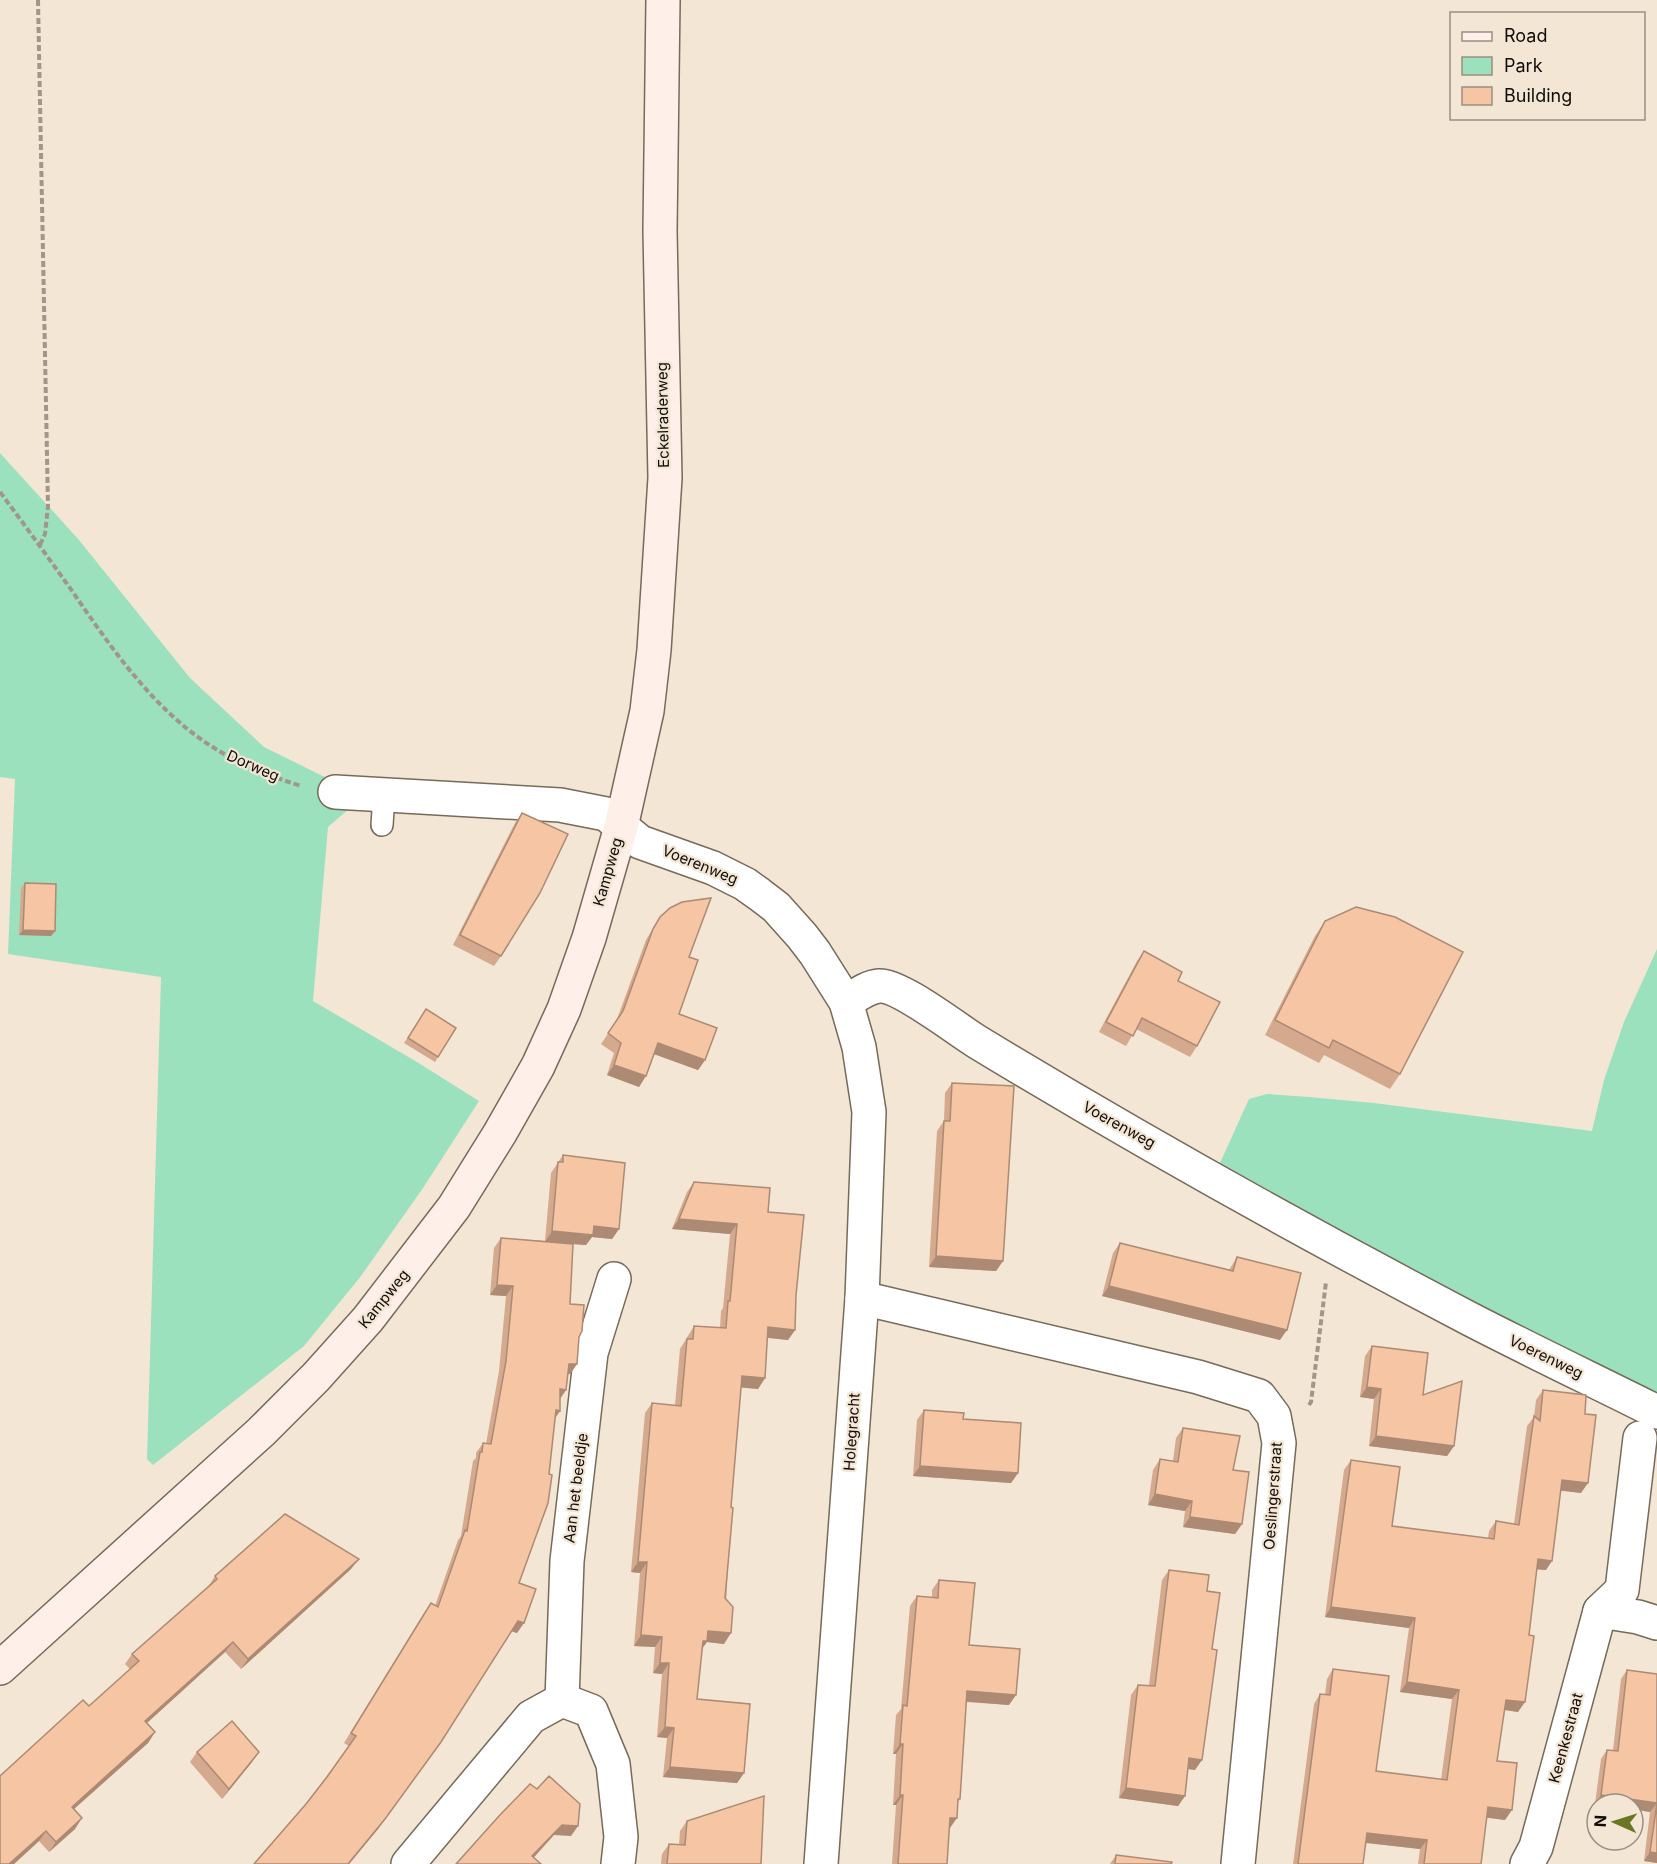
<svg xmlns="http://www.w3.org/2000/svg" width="1657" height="1864" viewBox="0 0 1657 1864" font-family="Inter,sans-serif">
	<rect width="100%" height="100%" fill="#f3e6d4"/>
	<!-- green -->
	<g fill="#9be1bd">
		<polygon points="0,453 79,540 190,678 264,747 349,789 372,789 328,827 313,1001 417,1062 479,1101 423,1188 361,1276 304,1346 153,1465 147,1459 161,977 8,954 15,779 0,777"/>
		<polygon points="1657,949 1657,1404 1215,1174 1249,1099 1267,1094 1309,1097 1374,1103 1592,1131 1604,1080 1624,1022"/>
	</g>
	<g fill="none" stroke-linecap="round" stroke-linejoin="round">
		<!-- lane casing -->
		<g stroke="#766a5a" stroke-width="24">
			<polyline id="lane" points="382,825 384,795"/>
		</g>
		<!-- street casing -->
		<g stroke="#766a5a" stroke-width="36">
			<g id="street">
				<polyline points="335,792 560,805 606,814 640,842 713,868 745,884 759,894 776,907 802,936 815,953 846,1002 859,1047 869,1112 862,1298 821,1864"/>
				<path d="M 846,1002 C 856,996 867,987 879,986 C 899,984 959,1031 979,1043 C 1139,1140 1304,1232 1470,1319 C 1532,1351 1595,1381 1657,1412"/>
				<polyline points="862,1298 1198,1377 1259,1396 1274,1416 1279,1443 1238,1864"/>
				<polyline points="1600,1611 1638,1617 1657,1623"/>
				<polyline points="562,1700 591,1711 613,1764 621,1837 618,1864"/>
				<polyline points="408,1864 531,1717 562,1700 567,1561 591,1353 614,1279"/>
				<polyline points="1527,1864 1536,1847 1600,1611 1622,1590 1640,1438"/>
			</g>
		</g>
		<!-- secondary casing -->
		<g stroke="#766a5a" stroke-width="36">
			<polyline id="secondary" points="0,1668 261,1432 316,1377 368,1319 454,1207 500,1133 538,1066 564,1009 589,938 621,827 647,711 654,650 665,478 660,231 663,0"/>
		</g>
		<!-- path -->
		<g stroke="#a09689" stroke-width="4" stroke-dasharray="6 3" stroke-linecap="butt">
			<polyline points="38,0 48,506 45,534 40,545"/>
			<path d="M 0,492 C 24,524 47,556 70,588 C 108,643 147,701 202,740 C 232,761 266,775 301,786"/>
			<polyline points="1309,1405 1311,1402 1326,1282"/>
		</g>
		<!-- lane -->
		<use href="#lane" stroke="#fff" stroke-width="21"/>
		<!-- street -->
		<use href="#street" stroke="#fff" stroke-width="33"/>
		<!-- secondary -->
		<use href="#secondary" stroke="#feefe9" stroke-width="33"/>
	</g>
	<!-- wall -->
	<g fill="#d4a98d">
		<polygon points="522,813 501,956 494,966 453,945 515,823"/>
		<polygon points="25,883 55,931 51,936 19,935 21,888"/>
		<polygon points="660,917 689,957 679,1014 705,1060 698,1070 654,1054 639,1087 607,1075 614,1053 601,1044 616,1022 646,940 653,928"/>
		<polygon points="1325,921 1400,1074 1390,1089 1324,1055 1319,1063 1265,1035 1315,936"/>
		<polygon points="1144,951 1178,981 1197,1046 1190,1057 1136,1029 1126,1046 1099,1032 1137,961"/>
		<polygon points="426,1009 438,1057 435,1062 404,1043"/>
		<polygon points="952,1083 1003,1261 996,1271 929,1267 937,1131 944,1121 945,1093"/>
		<polygon points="563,1155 619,1229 612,1239 592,1237 586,1245 573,1244 570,1304 579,1337 577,1364 570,1374 568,1374 566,1390 560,1399 560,1411 555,1418 549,1474 519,1583 517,1633 511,1631 378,1829 349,1864 254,1864 306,1804 349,1746 344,1743 424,1613 431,1603 435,1606 458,1540 461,1536 473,1461 476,1458 476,1453 483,1443 486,1444 499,1371 506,1296 490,1295 494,1248 501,1238 545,1241 551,1173"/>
		<polygon points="694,1182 768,1212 796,1295 795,1330 788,1340 767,1338 765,1378 758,1389 741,1387 731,1507 724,1644 707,1642 702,1649 697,1699 744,1773 737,1783 663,1777 667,1738 657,1737 662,1674 653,1673 655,1647 634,1646 640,1573 631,1572 645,1413 652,1403 675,1405 680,1349 694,1326 720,1328 721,1311 723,1308 730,1234 672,1229 687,1192"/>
		<polygon points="1120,1243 1229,1270 1237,1257 1280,1340 1102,1296 1113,1253"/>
		<polygon points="1372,1346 1423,1395 1454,1446 1447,1456 1369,1446 1374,1399 1360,1397 1365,1356"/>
		<polygon points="1543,1390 1581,1493 1560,1490 1546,1570 1537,1569 1518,1712 1504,1710 1497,1761 1505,1820 1487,1817 1481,1864 1418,1864 1420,1849 1365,1843 1363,1864 1293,1864 1314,1704 1320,1694 1325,1695 1327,1679 1333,1669 1376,1771 1441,1780 1452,1699 1400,1692 1409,1628 1325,1617 1344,1470 1351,1460 1392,1526 1488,1538 1489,1531 1496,1521 1514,1524 1527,1426 1534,1417 1536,1400"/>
		<polygon points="924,1410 963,1419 1018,1473 1011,1483 913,1476 917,1420"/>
		<polygon points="1183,1428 1233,1470 1242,1524 1235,1534 1183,1527 1185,1511 1148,1505 1153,1470 1160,1459 1173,1461 1176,1438"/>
		<polygon points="351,1569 241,1669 225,1652 147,1723 155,1732 148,1743 74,1809 75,1829 49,1852 39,1841 14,1864 0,1864 130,1669 125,1664 132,1654 208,1587 215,1576"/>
		<polygon points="1169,1570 1207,1591 1195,1770 1188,1769 1185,1796 1178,1806 1119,1798 1131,1695 1138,1685 1149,1685 1162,1580"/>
		<polygon points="939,1580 969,1645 1009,1705 966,1702 960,1799 957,1803 949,1828 947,1864 892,1864 896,1805 893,1805 896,1754 893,1754 896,1715 901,1709 910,1606 917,1596 932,1597 932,1590"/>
		<polygon points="1627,1670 1657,1674 1657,1863 1644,1861 1650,1812 1595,1804 1601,1759 1607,1750 1613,1750 1621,1679"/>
		<polygon points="197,1752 252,1762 222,1799 190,1762"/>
		<polygon points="687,1821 761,1864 661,1864 662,1854 669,1844 679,1845 680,1831"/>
		<polygon points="1116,1855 1171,1864 1110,1864"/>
	</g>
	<!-- shaded-wall -->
	<g fill="#ac8a73">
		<polygon points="23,930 55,931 51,936 19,935"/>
		<polygon points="658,1043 705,1060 698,1070 651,1053"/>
		<polygon points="614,1065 646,1076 639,1087 607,1075"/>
		<polygon points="679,1219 737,1224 730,1234 672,1229"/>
		<polygon points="594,1226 619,1229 612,1239 592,1237 586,1245 545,1242 552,1231"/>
		<polygon points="936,1256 1003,1261 996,1271 929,1267"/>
		<polygon points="497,1285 513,1286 506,1296 490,1295"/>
		<polygon points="1109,1286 1287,1330 1280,1340 1102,1296"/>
		<polygon points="768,1327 795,1330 788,1340 761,1337"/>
		<polygon points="569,1364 577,1364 570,1374 562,1374"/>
		<polygon points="742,1376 765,1378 758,1389 735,1387"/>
		<polygon points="1367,1387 1381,1389 1374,1399 1360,1397"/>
		<polygon points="560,1389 566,1390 559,1400"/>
		<polygon points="556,1410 560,1411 553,1421"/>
		<polygon points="1376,1436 1454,1446 1447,1456 1369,1446"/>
		<polygon points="920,1466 1018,1473 1011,1483 913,1476"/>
		<polygon points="1562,1480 1588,1483 1581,1493 1555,1490"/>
		<polygon points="1155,1494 1192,1501 1185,1511 1148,1505"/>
		<polygon points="1190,1517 1242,1524 1235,1534 1183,1527"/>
		<polygon points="359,1559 351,1569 241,1669 248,1659"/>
		<polygon points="1538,1559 1552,1561 1546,1570 1532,1569"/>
		<polygon points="638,1562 647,1562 640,1573 631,1572"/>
		<polygon points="1331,1607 1415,1618 1409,1628 1325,1617"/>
		<polygon points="518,1621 524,1623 517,1633 511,1631"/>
		<polygon points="708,1631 731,1633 724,1644 707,1642 700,1651 702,1641"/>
		<polygon points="641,1635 662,1637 655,1647 634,1646"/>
		<polygon points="233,1642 225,1652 138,1731 145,1721"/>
		<polygon points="660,1663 669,1663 662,1674 653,1673"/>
		<polygon points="1407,1682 1459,1690 1452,1699 1400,1692"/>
		<polygon points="967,1691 1016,1695 1009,1705 960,1701"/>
		<polygon points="1506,1700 1525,1702 1518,1712 1499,1709"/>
		<polygon points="665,1727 674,1728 667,1738 657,1737"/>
		<polygon points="155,1732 148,1743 65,1817 72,1807"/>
		<polygon points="900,1744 903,1744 896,1754 893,1754"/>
		<polygon points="259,1752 252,1762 222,1799 229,1789"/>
		<polygon points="434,1752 378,1829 349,1864 348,1864"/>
		<polygon points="1189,1758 1202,1760 1195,1770 1182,1768"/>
		<polygon points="670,1767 744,1773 737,1783 663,1777"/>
		<polygon points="1126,1788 1185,1796 1178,1806 1119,1798"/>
		<polygon points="900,1795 903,1795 896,1805 893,1805"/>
		<polygon points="1601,1795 1657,1803 1650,1812 1633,1809 1633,1804 1595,1804"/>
		<polygon points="1488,1807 1512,1810 1505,1820 1481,1817"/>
		<polygon points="82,1818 75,1829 49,1852 56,1842"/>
		<polygon points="950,1818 957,1818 950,1828"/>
		<polygon points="562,1825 578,1826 571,1836 554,1835 528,1864 532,1856"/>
		<polygon points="46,1831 39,1841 14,1864 9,1864"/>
		<polygon points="1367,1833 1427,1840 1420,1849 1360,1842"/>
		<polygon points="1650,1852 1657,1853 1657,1863 1644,1861"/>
	</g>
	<!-- building -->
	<g fill="#f6c5a4" stroke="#ac8a73" stroke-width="1.5">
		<polygon points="522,813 568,834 540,893 501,956 460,935"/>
		<polygon points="25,883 56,884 55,931 23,930"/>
		<polygon points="711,898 689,957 698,960 679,1014 717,1028 705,1060 658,1043 646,1076 614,1065 621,1043 608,1033 623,1011 653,929 660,917 670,908 682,902"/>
		<polygon points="1356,907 1395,917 1463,952 1400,1074 1333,1040 1329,1048 1275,1020 1325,921"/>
		<polygon points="1144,951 1182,972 1178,981 1220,1002 1197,1046 1142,1018 1133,1036 1106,1022"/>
		<polygon points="426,1009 456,1028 438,1057 408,1038"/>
		<polygon points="952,1083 1014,1086 1003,1261 936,1256 944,1121 950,1121"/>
		<polygon points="563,1155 625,1163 619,1229 594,1226 593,1235 552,1231 558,1162 563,1162"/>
		<polygon points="694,1182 770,1188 768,1212 804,1215 796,1295 795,1330 768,1327 765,1378 742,1376 731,1507 733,1508 725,1598 733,1607 731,1633 708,1631 707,1641 703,1641 697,1699 750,1704 744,1773 670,1767 674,1728 665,1727 669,1663 660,1663 662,1637 641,1635 647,1562 638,1562 652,1403 681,1406 687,1339 693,1339 694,1326 726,1328 728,1301 730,1301 737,1224 679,1219"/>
		<polygon points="501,1238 573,1244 570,1304 584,1305 582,1331 579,1337 577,1364 569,1364 566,1390 560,1389 560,1411 556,1410 549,1474 552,1475 548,1503 519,1583 536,1589 524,1623 518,1621 441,1742 385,1819 348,1864 254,1864 306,1804 327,1777 356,1736 351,1733 431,1603 438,1607 465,1530 467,1531 480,1452 482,1452 483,1443 491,1444 506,1361 513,1286 497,1285"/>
		<polygon points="1120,1243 1233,1271 1237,1257 1301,1273 1287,1330 1109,1286"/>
		<polygon points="1372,1346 1428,1353 1423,1395 1462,1381 1454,1446 1376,1436 1381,1389 1367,1387"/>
		<polygon points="1543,1390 1586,1395 1585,1414 1596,1415 1588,1483 1562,1480 1552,1561 1538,1559 1529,1635 1534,1636 1525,1702 1506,1700 1497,1761 1517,1763 1512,1810 1488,1807 1481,1864 1424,1864 1427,1840 1367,1833 1363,1864 1298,1864 1320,1694 1330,1695 1333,1669 1389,1676 1376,1771 1447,1780 1459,1690 1407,1682 1415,1618 1331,1607 1351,1460 1400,1467 1392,1526 1494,1539 1496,1521 1519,1525 1534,1416 1540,1421"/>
		<polygon points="924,1410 964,1413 963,1419 1021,1423 1018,1473 920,1466"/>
		<polygon points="1183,1428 1240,1436 1233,1470 1249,1472 1242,1524 1190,1517 1192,1501 1155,1494 1160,1459 1178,1462"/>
		<polygon points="285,1514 359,1559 248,1659 233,1642 145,1721 155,1732 72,1807 82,1818 56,1842 46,1831 9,1864 0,1864 0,1776 83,1700 89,1706 139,1661 132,1654 217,1579 215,1576"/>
		<polygon points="1169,1570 1209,1575 1207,1591 1220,1593 1212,1649 1217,1650 1202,1760 1189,1758 1185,1796 1126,1788 1138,1685 1155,1686"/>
		<polygon points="939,1580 975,1583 969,1645 1020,1649 1016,1695 967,1691 960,1799 958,1799 957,1818 950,1818 947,1864 898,1864 903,1795 900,1795 903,1744 900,1744 903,1705 907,1706 917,1596 938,1598"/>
		<polygon points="1627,1670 1657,1674 1657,1853 1650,1852 1657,1803 1601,1795 1607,1750 1618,1751"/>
		<polygon points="232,1721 259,1752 229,1789 197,1752"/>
		<polygon points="549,1776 580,1804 578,1826 562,1825 532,1856 541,1864 456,1864 499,1816 530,1784 537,1789"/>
		<polygon points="764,1796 761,1864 667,1864 669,1844 685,1845 687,1821"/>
		<polygon points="1116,1855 1172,1862 1171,1864 1115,1864"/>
	</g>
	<g text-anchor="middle" stroke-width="4.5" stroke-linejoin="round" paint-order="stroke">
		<!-- street labels -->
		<g font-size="15" fill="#110c07" stroke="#f3e6d4">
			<text transform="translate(663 415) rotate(-91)" y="5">Eckelraderweg</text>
			<text transform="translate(253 766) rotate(24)" y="5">Dorweg</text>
			<text transform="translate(700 865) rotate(22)" y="5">Voerenweg</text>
			<text transform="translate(608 872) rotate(-74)" y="5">Kampweg</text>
			<text transform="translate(1119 1125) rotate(29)" y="5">Voerenweg</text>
			<text transform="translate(384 1299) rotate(-51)" y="5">Kampweg</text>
			<text transform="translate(1546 1357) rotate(26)" y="5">Voerenweg</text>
			<text transform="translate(852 1432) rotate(-86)" y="5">Holegracht</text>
			<text transform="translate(576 1488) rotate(-83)" y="5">Aan het beeldje</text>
			<text transform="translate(1273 1496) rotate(-86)" y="5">Oeslingerstraat</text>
			<text transform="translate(1566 1738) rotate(-75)" y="5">Keenkestraat</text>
		</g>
	</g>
	<!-- legend -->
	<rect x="1450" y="12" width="195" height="108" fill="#f3e6d4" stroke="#998f82" stroke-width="1.5"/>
	<rect x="1462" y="32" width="30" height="9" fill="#feefe9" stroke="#998f82" stroke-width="1.5"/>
	<text x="1504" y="42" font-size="18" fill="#110c07">Road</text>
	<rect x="1462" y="57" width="30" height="18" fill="#9be1bd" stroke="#998f82" stroke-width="1.5"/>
	<text x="1504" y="72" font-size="18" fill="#110c07">Park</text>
	<rect x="1462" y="87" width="30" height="18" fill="#f6c5a4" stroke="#998f82" stroke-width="1.5"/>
	<text x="1504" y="102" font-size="18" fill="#110c07">Building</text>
	<!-- north arrow -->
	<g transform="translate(1615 1822) rotate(273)"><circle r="28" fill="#f3e6d4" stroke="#998f82" stroke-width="1.5"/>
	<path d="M0-4.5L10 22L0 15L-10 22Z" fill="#6b7622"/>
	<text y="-9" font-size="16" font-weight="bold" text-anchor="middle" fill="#110c07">N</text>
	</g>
</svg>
